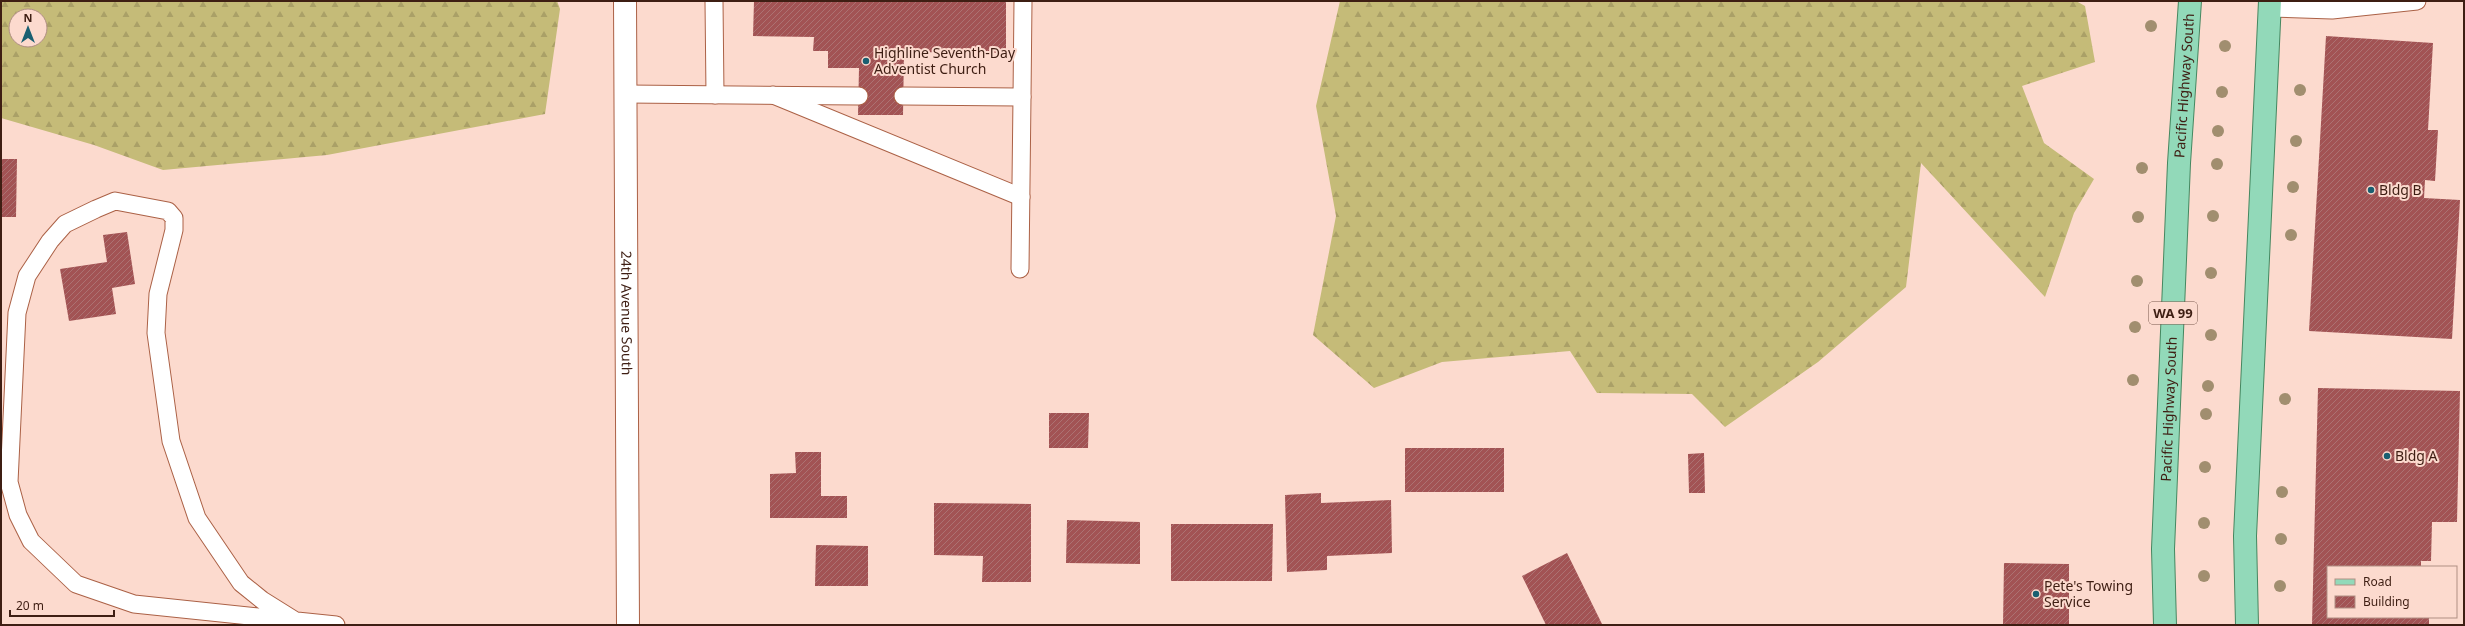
<svg xmlns="http://www.w3.org/2000/svg" width="2465" height="626" viewBox="0 0 2465 626" font-family="'Noto Sans',sans-serif">
	<defs>
		<pattern id="forest-firs" width="22" height="20" patternUnits="userSpaceOnUse"><rect width="22" height="20" fill="#c5bb78"/><path d="M5 1l3.5 6h-7zM16 11l3.5 6h-7z" fill="#aaa067"/></pattern>
		<pattern id="building-hatch" width="6" height="6" patternUnits="userSpaceOnUse"><rect width="6" height="6" fill="#a25354"/><path d="M-1 1l2-2M0 6l6-6M5 7l2-2" fill="none" stroke="#ac7272"/></pattern>
	</defs>
	<rect width="100%" height="100%" fill="#fcdace"/>
	<!-- forest -->
	<g fill="url(#forest-firs)" fill-rule="evenodd">
		<path d="M 1,1 L 557,1 L 560,9 L 545,114 L 327,155 L 163,170 L 94,145 L 1,118 ZM 16,16 L 40,16 L 40,40 L 16,40 Z"/>
		<polygon points="1340,1 2076,1 2085,6 2095,62 2022,86 2044,143 2094,179 2074,213 2045,297 1921,163 1906,287 1818,362 1725,427 1692,394 1597,393 1570,351 1442,362 1374,388 1313,335 1336,216 1316,106"/>
	</g>
	<!-- building -->
	<g fill="url(#building-hatch)">
		<polygon points="754,1 1006,1 1006,53 904,52 903,115 858,115 859,68 828,68 828,51 813,51 814,37 753,36"/>
		<polygon points="2326,36 2433,43 2428,130 2438,130 2435,181 2425,180 2424,198 2460,200 2452,339 2309,331"/>
		<polygon points="1,159 17,159 16,217 1,217"/>
		<polygon points="127,232 135,284 112,288 116,314 69,321 60,269 107,262 103,235"/>
		<polygon points="2318,388 2460,391 2457,522 2432,522 2431,561 2421,561 2421,567 2328,567 2328,617 2429,617 2429,625 2312,625"/>
		<polygon points="1049,413 1089,413 1088,448 1049,448"/>
		<rect x="1405" y="448" width="99" height="44"/>
		<polygon points="795,452 821,452 821,496 847,496 847,518 770,518 770,474 796,473"/>
		<polygon points="1704,453 1705,493 1689,493 1688,454"/>
		<polygon points="1321,493 1321,503 1391,500 1392,553 1327,556 1327,570 1287,572 1285,495"/>
		<polygon points="934,503 1031,504 1031,582 982,582 983,556 934,555"/>
		<polygon points="1067,520 1140,522 1140,564 1066,563"/>
		<polygon points="1171,524 1273,524 1272,581 1171,581"/>
		<polygon points="816,545 868,546 868,586 815,586"/>
		<polygon points="1567,553 1602,624 1600,625 1546,625 1522,576"/>
		<polygon points="2004,563 2069,564 2069,625 2003,625"/>
	</g>
	<g fill="none" stroke-linecap="round" stroke-linejoin="round">
		<!-- service casing -->
		<g stroke="#ab6146" stroke-width="19">
			<g id="service">
				<polyline points="714,1 715,95"/>
				<polyline points="2270,8 2332,10 2417,1"/>
				<polyline points="626,94 859,96"/>
				<polyline points="773,95 1021,197"/>
				<polyline points="903,96 1022,97 1020,269"/>
				<polyline points="1022,97 1023,1"/>
				<polyline points="294,620 262,600 241,583 197,518 171,441 156,333 158,294 174,230 174,218 168,211 115,201 96,209 65,224 50,241 27,276 17,313 9,482 18,515 31,541 76,584 134,604 336,625"/>
			</g>
		</g>
		<!-- tertiary casing -->
		<g stroke="#ab6146" stroke-width="24">
			<g id="tertiary">
				<path id="s1" d="M 625,1 L 628,625"/>
			</g>
		</g>
		<!-- primary casing -->
		<g stroke="#458760" stroke-width="24">
			<g id="primary">
				<path id="s2" d="M 2165,625 L 2163,549 L 2179,163 L 2190,1"/>
				<polyline points="2247,625 2245,536 2270,1"/>
			</g>
		</g>
		<!-- service -->
		<use href="#service" stroke="#fff" stroke-width="17"/>
		<!-- tertiary -->
		<use href="#tertiary" stroke="#fff" stroke-width="22"/>
		<!-- primary -->
		<use href="#primary" stroke="#92d9b9" stroke-width="22"/>
	</g>
	<!-- trees -->
	<g fill="#a18e6f">
		<circle cx="2151" cy="26" r="6"/>
		<circle cx="2225" cy="46" r="6"/>
		<circle cx="2300" cy="90" r="6"/>
		<circle cx="2222" cy="92" r="6"/>
		<circle cx="2218" cy="131" r="6"/>
		<circle cx="2296" cy="141" r="6"/>
		<circle cx="2217" cy="164" r="6"/>
		<circle cx="2142" cy="168" r="6"/>
		<circle cx="2293" cy="187" r="6"/>
		<circle cx="2213" cy="216" r="6"/>
		<circle cx="2138" cy="217" r="6"/>
		<circle cx="2291" cy="235" r="6"/>
		<circle cx="2211" cy="273" r="6"/>
		<circle cx="2137" cy="281" r="6"/>
		<circle cx="2135" cy="327" r="6"/>
		<circle cx="2211" cy="335" r="6"/>
		<circle cx="2133" cy="380" r="6"/>
		<circle cx="2208" cy="386" r="6"/>
		<circle cx="2285" cy="399" r="6"/>
		<circle cx="2206" cy="414" r="6"/>
		<circle cx="2205" cy="467" r="6"/>
		<circle cx="2282" cy="492" r="6"/>
		<circle cx="2204" cy="523" r="6"/>
		<circle cx="2281" cy="539" r="6"/>
		<circle cx="2204" cy="576" r="6"/>
		<circle cx="2280" cy="586" r="6"/>
	</g>
	<!-- markers -->
	<g fill="#1a5f71" stroke="#fcdace" stroke-width="1.5">
		<circle cx="866" cy="61" r="4"/>
		<circle cx="2371" cy="190" r="4"/>
		<circle cx="2387" cy="456" r="4"/>
		<circle cx="2036" cy="594" r="4"/>
	</g>
	<g text-anchor="middle" stroke-width="4" stroke-linejoin="round" paint-order="stroke">
		<!-- shield labels -->
		<rect fill="#fcdace" stroke="#77564b" stroke-width="1" x="2149" y="302" width="48" height="22" rx="3"/>
		<g font-size="13" font-weight="bold" fill="#3e1e13">
			<text x="2173" y="318">WA 99</text>
		</g>
		<!-- poi labels -->
		<g font-size="14" fill="#3e1e13" stroke="#fcdace" text-anchor="start">
			<text x="874" y="58">Highline Seventh-Day<tspan x="874" dy="16">Adventist Church</tspan></text>
			<text x="2379" y="195">Bldg B</text>
			<text x="2395" y="461">Bldg A</text>
			<text x="2044" y="591">Pete's Towing<tspan x="2044" dy="16">Service</tspan></text>
		</g>
		<!-- street labels -->
		<g font-size="14" fill="#3e1e13" stroke="#fcdace">
			<text dy="5" stroke="none"><textPath href="#s2" startOffset="540">Pacific Highway South</textPath></text>
			<text dy="5" stroke="none"><textPath href="#s1" startOffset="312">24th Avenue South</textPath></text>
			<text dy="5" stroke="none"><textPath href="#s2" startOffset="216">Pacific Highway South</textPath></text>
		</g>
	</g>
	<!-- border -->
	<rect width="2465" height="626" fill="none" stroke="#3e1e13" stroke-width="4"/>
	<!-- legend -->
	<rect x="2327" y="566" width="130" height="52" fill="#fcdace" stroke="#b08f83"/>
	<rect x="2335" y="579" width="20" height="6" fill="#92d9b9" stroke="#b08f83"/>
	<text x="2363" y="586" font-size="12" fill="#3e1e13">Road</text>
	<rect x="2335" y="596" width="20" height="12" fill="url(#building-hatch)" stroke="#b08f83"/>
	<text x="2363" y="606" font-size="12" fill="#3e1e13">Building</text>
	<!-- north arrow -->
	<g transform="translate(28 28)"><circle r="19" fill="#fcdace" stroke="#b08f83"/>
	<path d="M0-3L7 15L0 10L-7 15Z" fill="#1a5f71"/>
	<text y="-6" font-size="11" font-weight="bold" text-anchor="middle" fill="#3e1e13">N</text>
	</g>
	<!-- scale -->
	<path d="M10 610v6h104v-6" fill="none" stroke="#3e1e13" stroke-width="2"/>
	<text x="16" y="610" font-size="12" fill="#3e1e13" stroke="#fcdace" stroke-width="3" paint-order="stroke">20 m</text>
</svg>
